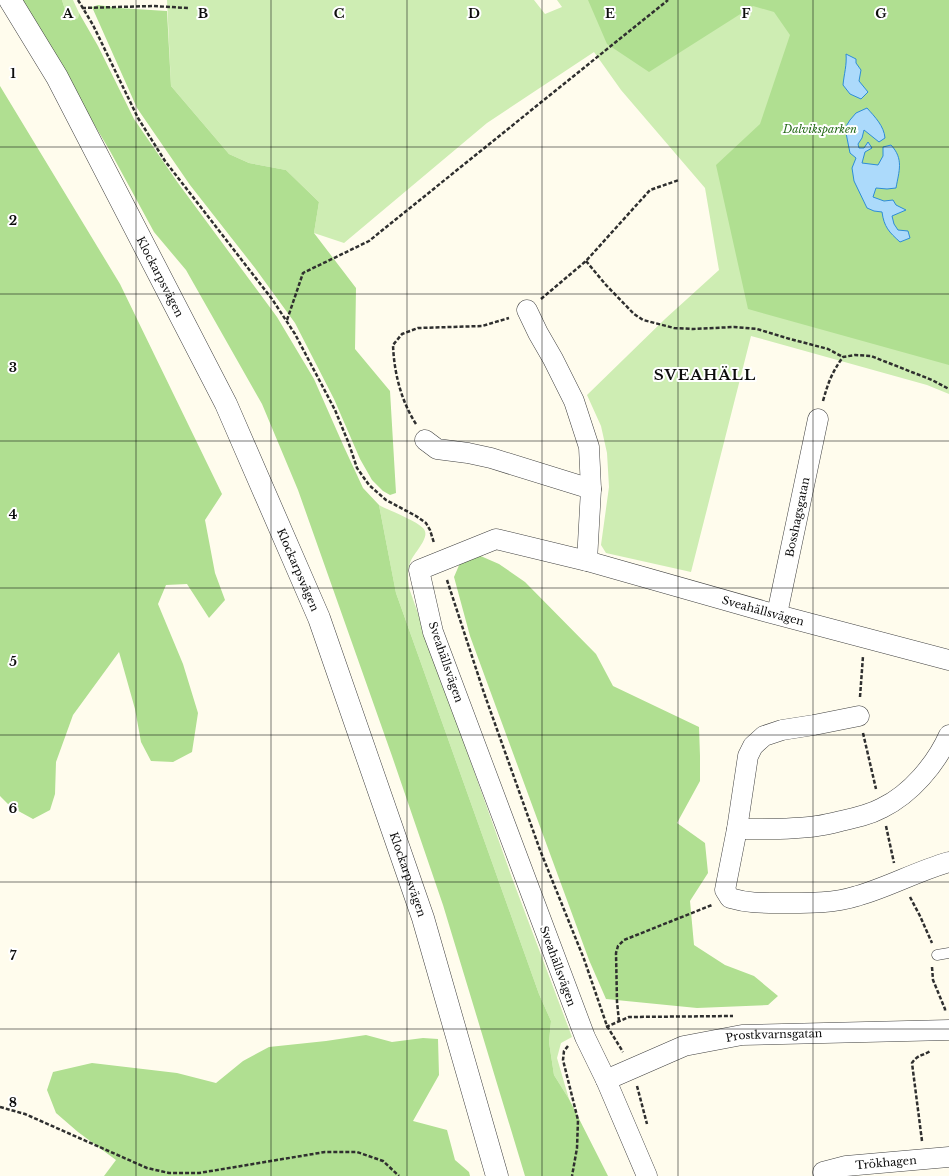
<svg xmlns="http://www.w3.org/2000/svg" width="949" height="1176" viewBox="0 0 949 1176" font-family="'Libre Baskerville',serif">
	<rect width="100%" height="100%" fill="#fffced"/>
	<!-- green -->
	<g fill="#ceedb3">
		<polygon points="62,0 73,0 79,13 78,18 70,21 67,16"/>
		<polygon points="167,0 534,0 545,14 562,7 557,0 949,0 949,394 927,385 751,336 691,572 606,553 601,545 609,487 607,453 601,426 587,395 665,319 719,270 705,188 621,90 594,52 487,123 344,243 314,233 319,202 286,170 249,163 229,154 171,86"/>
		<path d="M 379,505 C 390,511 415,520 423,528 C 432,537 413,553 410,563 C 407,572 408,579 409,588 L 512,878 L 572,1037 L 561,1043 L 557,1058 L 569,1099 L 554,1075 L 549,1042 L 551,1021 L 539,994 L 396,593 Z"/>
	</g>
	<!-- forest -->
	<g fill="#b0df91">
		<polygon points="20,0 62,0 67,16 70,21 78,18 79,13 98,46 134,119 178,183 277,317 314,379 344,447 363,488 379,505 396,593 539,994 551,1021 549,1042 554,1075 569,1099 608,1176 525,1176 443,905 392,756 298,490 262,404 186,270 154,232 110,151"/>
		<polygon points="588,0 949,0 949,365 748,309 716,165 760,124 790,35 774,12 753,6 649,72 607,44"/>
		<polygon points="98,5 119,8 167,11 171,86 229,154 249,163 286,170 319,202 314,233 356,288 355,349 390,391 396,493 390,495 383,491 372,480 360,459 334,399 295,323 255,268 190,185 137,108 92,7"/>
		<polygon points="0,86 120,284 222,494 205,520 215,573 225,600 209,618 187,584 166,585 158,604 183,664 198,713 192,752 173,762 151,761 141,742 135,709 119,652 73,715 56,762 55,794 50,810 33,819 11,807 0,796"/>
		<polygon points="476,554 499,564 525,582 596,654 613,686 699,727 700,756 700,781 677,823 705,843 708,873 690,901 694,945 725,965 754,976 778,996 768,1005 697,1008 606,999 589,960 470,636 454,577 460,563"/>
		<polygon points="366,1035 392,1042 423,1038 438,1039 439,1075 413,1121 447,1130 455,1160 469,1172 470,1176 104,1176 116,1160 78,1132 56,1113 47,1090 53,1072 92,1063 177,1073 216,1083 243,1061 269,1047 326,1041"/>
	</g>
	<!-- water -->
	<g fill="#acdafb" stroke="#2d8cd8">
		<path d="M 846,54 L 856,59 L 856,63 L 861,70 L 859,81 L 868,92 L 861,99 L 850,94 L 843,85 C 844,74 847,65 846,54 Z"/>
		<path d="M 867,108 C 875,117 884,126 885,138 L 879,142 L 864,130 L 862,138 L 858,144 L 859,148 L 864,148 L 868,142 L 872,148 L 865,152 L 862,163 L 878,165 L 883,156 L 883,147 L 891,145 C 904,159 899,171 896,188 L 887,189 L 876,188 L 873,197 L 884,201 L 893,200 L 896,205 L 906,210 L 892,216 L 894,224 L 898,230 L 908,231 L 910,238 L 900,242 C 889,232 884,227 882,212 L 874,211 L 867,208 L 854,181 L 852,168 L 856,158 L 850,153 L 845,128 L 850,120 L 856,113 Z"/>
	</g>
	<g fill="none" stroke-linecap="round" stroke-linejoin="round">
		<!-- service casing -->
		<g stroke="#404040" stroke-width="11">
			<polyline id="service" points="937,955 949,953"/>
		</g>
		<!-- minor casing -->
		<g stroke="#404040" stroke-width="21">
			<g id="minor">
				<polyline points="527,310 538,333 553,359 574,401 589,447 591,489 587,561"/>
				<polyline points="425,440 437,449 468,453 491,458 591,489"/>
				<path id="s1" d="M 777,614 L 818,419"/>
				<path d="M 859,716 L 814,725 L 782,730 L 764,736 L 753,746 L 748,756 L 737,829 L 725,890 L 730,898 C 747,903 760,903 778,903 C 804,903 832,904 857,896 C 889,887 917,871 949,862"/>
				<path d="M 737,829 C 763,829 791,830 817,826 C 825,825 833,823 841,821 C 855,818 869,815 882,808 C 911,794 936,764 949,735"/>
				<path id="s2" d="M 606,1080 L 684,1046 L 742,1035 L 949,1030"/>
				<path id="s3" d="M 823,1172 L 846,1166 L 949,1157"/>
				<path id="s4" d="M 647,1176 L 606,1080 L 585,1037 L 433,632 L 419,570 L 496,539 L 587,561 L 763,611 L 949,660"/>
			</g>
		</g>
		<!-- tertiary casing -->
		<g stroke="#404040" stroke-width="23">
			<g id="tertiary">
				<path id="s5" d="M 10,0 L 57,77 L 226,404 L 319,618 L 423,918 L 497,1176"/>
			</g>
		</g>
		<!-- path -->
		<g stroke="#2f2f2f" stroke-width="2.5" stroke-dasharray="4 2" stroke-linecap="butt">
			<polyline points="78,0 93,25 138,118 165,161 272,299 295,334 335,410 349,444 357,468 369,485 386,500 416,516 426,523 430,530 434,543"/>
			<polyline points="82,8 153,6 188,8"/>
			<polyline points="586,261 606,285 634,314 643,320 674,328 693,329 734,327 757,329 790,339 828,349 843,357"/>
			<polyline points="541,299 586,261 650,190 679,180"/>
			<polyline points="287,320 303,273 369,241 668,0"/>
			<path d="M 823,401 C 828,383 832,372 843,357 L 855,355 L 871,356 L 932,380 L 949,389"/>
			<path d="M 416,424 C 401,401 394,372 393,345 L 402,334 L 418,328 L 482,326 L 509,318"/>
			<polyline points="447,580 484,693 540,850 584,959 607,1026 623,1052"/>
			<polyline points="860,697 863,656"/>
			<polyline points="863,733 876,789"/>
			<polyline points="886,826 894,863"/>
			<polyline points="910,897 920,916 932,943"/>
			<polyline points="932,967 933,980 945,1009 945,1012"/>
			<polyline points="619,1021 617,1002 616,953 618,946 624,940 712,905"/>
			<polyline points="606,1027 629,1017 733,1016"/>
			<polyline points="568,1046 564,1051 563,1060 578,1120 577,1148 572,1176"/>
			<polyline points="637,1086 647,1124"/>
			<polyline points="0,1107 25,1114 147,1168 169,1173 199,1173 325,1152 357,1152 383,1161 399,1176"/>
			<path d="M 922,1141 L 912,1063 C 918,1054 923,1056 930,1051"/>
		</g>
		<!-- service -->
		<use href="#service" stroke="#fff" stroke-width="10"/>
		<!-- minor -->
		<use href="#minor" stroke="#fff" stroke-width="20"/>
		<!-- tertiary -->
		<use href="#tertiary" stroke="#fff" stroke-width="22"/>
	</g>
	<!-- grid -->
	<path fill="none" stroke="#0d0d0d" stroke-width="1" stroke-opacity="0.55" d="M 136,0 L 136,1176M 271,0 L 271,1176M 407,0 L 407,1176M 542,0 L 542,1176M 678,0 L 678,1176M 813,0 L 813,1176M 0,147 L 949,147M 0,294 L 949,294M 0,441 L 949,441M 0,588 L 949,588M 0,735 L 949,735M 0,882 L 949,882M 0,1029 L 949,1029"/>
	<g text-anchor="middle" stroke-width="4" stroke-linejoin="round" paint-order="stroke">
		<!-- park labels -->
		<g font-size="11" font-style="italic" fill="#256a18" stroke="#fff">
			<text x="820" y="133">Dalviksparken</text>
		</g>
		<!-- street labels -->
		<g font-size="11" fill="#0d0d0d" stroke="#fff">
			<text dy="4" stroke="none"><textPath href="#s5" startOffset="315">Klockarpsvägen</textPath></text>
			<text dy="4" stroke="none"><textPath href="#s1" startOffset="99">Bosshagsgatan</textPath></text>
			<text dy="4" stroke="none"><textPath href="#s5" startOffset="639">Klockarpsvägen</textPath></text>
			<text dy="4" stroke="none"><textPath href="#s4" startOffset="1008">Sveahällsvägen</textPath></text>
			<text transform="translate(446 662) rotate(71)" y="4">Sveahällsvägen</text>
			<text dy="4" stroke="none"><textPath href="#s5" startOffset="963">Klockarpsvägen</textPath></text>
			<text transform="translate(558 966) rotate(70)" y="4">Sveahällsvägen</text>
			<text dy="4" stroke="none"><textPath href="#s2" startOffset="176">Prostkvarnsgatan</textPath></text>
			<text dy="4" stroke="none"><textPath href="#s3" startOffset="64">Trökhagen</textPath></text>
		</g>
		<!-- district labels -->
		<g font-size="15" font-weight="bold" letter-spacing="1" fill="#0d0d0d" stroke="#fff">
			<text x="705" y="380">SVEAHÄLL</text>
		</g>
	</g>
	<g font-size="13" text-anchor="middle" font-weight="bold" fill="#0d0d0d" stroke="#fff" stroke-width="4" stroke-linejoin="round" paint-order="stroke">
		<text x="68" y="18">A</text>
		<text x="203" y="18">B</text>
		<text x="339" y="18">C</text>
		<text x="474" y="18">D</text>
		<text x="610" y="18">E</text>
		<text x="746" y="18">F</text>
		<text x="881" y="18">G</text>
		<text x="13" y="78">1</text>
		<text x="13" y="225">2</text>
		<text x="13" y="372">3</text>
		<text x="13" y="519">4</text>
		<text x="13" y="666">5</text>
		<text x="13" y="813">6</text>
		<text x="13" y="960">7</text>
		<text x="13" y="1107">8</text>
	</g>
</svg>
